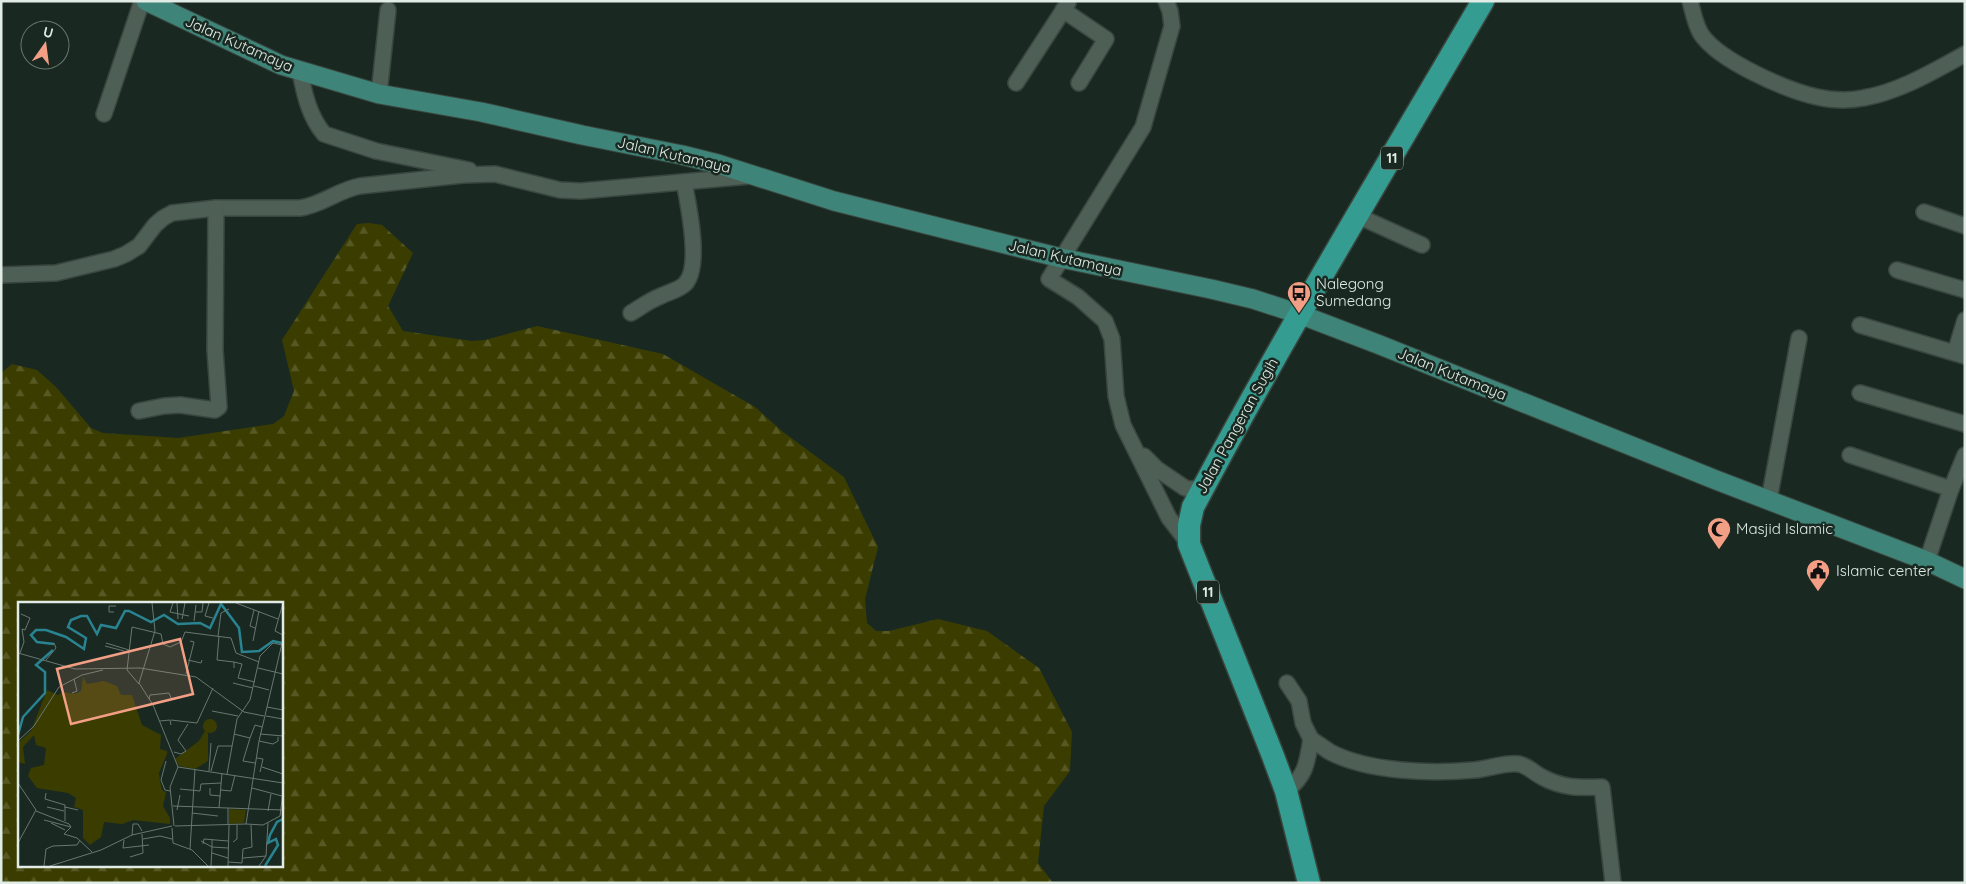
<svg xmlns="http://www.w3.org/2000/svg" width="1966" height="884" viewBox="0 0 1966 884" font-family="Quicksand,sans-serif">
	<defs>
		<pattern id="forest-firs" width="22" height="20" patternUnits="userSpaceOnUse" patternTransform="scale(1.25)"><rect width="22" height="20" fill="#3b3d00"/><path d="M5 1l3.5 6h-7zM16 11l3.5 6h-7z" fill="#575925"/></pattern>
	</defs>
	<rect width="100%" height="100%" fill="#192921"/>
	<!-- forest -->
	<path fill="url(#forest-firs)" fill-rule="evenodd" d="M 369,223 L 382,225 L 413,253 L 388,306 L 403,331 L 472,341 L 485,340 L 537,326 L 663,354 L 755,407 L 783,432 L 844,477 L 878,547 L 865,599 L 867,623 L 876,631 L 889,631 L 938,619 L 987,631 L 1039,668 L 1072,732 L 1070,771 L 1044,806 L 1038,863 L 1053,883 L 1,883 L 1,373 L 12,364 L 37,370 L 56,387 L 91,428 L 103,433 L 178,438 L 273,424 L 284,416 L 294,391 L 282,340 L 357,224 ZM 19,603 L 281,603 L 281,865 L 19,865 Z"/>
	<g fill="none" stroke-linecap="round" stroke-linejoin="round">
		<!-- minor casing -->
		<g stroke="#39463f" stroke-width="18">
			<g id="minor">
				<polyline points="1166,1 1170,11 1172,26 1143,127 1049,279 1078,297 1105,321 1112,339 1116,396 1123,425 1169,518 1189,544"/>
				<path d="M 1690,1 C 1693,12 1695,24 1701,34 C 1719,61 1786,90 1817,97 C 1831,100 1849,101 1863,98 C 1899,92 1934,71 1965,54"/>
				<polyline points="1063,10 1106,39 1079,83"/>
				<path d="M 300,71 C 304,93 309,116 324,134 L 376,151 L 469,170"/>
				<polyline points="1016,83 1068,3"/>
				<polyline points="379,94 388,10"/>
				<polyline points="104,114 142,1"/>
				<polyline points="1924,212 1965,226"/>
				<polyline points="1358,216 1422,245"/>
				<polyline points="1897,270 1965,290"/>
				<path d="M 1,275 L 56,273 L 114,259 L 126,254 L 139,246 L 155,225 L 163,218 L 172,213 L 216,208 L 300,208 C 322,205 338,190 360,186 L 463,175 L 495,174 L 560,190 L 581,191 L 750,176"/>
				<path d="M 631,313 C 641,307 650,300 661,296 C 669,292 679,290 685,284 C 702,267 688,203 684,182"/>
				<polyline points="1860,325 1965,356"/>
				<polyline points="1955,353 1965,320"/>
				<polyline points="1860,393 1965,424"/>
				<polyline points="139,411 164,406 180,405 215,410 219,407 215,350 216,208"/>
				<polyline points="1850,455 1951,489"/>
				<polyline points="1144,456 1157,469 1185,488 1190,489 1203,488"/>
				<polyline points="1769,500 1799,338"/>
				<polyline points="1927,561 1951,489 1965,455"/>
				<polyline points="1287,683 1299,701 1303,723 1311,739"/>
				<path d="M 1286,791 C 1306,776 1307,763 1311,739 C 1317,743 1324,748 1330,752 C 1368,772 1432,774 1474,770 C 1489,769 1504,762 1519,764 C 1528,766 1534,773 1542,777 C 1562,788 1579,788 1602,787 L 1613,883"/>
			</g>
		</g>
		<!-- major casing -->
		<g stroke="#39463f" stroke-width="21">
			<polyline id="major" points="146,1 281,65 379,94 481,112 582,135 682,155 718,164 834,201 1061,258 1211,289 1253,299 1299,314 1380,345 1716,480 1927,561 1965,579"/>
		</g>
		<!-- highway casing -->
		<g stroke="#39463f" stroke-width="25">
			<path id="highway" d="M 1309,883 L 1286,791 L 1273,756 L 1189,544 L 1189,525 L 1193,507 C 1284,335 1385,169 1483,1"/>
		</g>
		<!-- minor -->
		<use href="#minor" stroke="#4e5f55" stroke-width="15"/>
		<!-- major -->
		<use href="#major" stroke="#3e8479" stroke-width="19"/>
		<!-- highway -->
		<use href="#highway" stroke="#349c91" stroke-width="22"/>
	</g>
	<!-- icons -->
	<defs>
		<g id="bus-pin" transform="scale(1.25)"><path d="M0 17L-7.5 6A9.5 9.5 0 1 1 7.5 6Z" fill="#f39f85" stroke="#192921"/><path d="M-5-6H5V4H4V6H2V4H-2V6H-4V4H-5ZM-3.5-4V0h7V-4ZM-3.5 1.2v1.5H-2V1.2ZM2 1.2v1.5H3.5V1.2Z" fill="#111"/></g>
		<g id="mosque-pin" transform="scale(1.25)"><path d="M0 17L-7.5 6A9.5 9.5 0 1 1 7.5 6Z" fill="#f39f85" stroke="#192921"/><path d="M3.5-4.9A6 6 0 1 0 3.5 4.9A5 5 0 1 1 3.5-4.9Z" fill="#111"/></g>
		<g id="civic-pin" transform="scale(1.25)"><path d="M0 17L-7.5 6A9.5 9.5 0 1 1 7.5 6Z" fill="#f39f85" stroke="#192921"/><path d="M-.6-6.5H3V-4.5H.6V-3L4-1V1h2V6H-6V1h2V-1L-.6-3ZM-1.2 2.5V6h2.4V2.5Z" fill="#111"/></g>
	</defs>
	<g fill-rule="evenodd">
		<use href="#bus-pin" x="1299" y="293"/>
		<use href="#mosque-pin" x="1719" y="529"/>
		<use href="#civic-pin" x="1818" y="571"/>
	</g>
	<g text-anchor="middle" stroke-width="5" stroke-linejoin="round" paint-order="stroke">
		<!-- shield labels -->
		<g fill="#192921" stroke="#a5b2ab" stroke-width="1">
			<rect x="1381" y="146.5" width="22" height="23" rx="4"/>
			<rect x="1197" y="580.5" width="22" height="23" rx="4"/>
		</g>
		<g font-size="14" font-weight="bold" fill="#e1ece6">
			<text x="1392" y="163">11</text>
			<text x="1208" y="597">11</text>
		</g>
		<!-- street labels -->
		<g font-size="15" fill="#e1ece6" stroke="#192921">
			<text transform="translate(239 44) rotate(24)" y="5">Jalan Kutamaya</text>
			<text transform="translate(674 155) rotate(13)" y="5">Jalan Kutamaya</text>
			<text transform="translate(1065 258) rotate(13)" y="5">Jalan Kutamaya</text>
			<text transform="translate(1452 374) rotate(22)" y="5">Jalan Kutamaya</text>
			<text transform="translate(1237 426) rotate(-61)" y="5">Jalan Pangeran Sugih</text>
		</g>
		<!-- poi labels -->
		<g font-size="15" fill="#e1ece6" stroke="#192921" text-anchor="start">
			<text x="1316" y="289">Nalegong<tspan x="1316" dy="17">Sumedang</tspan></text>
			<text x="1736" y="534">Masjid Islamic</text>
			<text x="1836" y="576">Islamic center</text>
		</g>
	</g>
	<!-- overview -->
	<g transform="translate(18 602)">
		<rect width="265" height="265" fill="#192921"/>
		<path d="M 187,129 L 190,131 L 190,159 L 177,167 L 161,164 L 157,157 L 181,139 ZM 211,207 L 228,208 L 226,221 L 211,222 Z" fill="#3b3d00"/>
		<path d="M 65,75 L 69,82 L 86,79 L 99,84 L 103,93 L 114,93 L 124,123 L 143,133 L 142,147 L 149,149 L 149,152 L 141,171 L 142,179 L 144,188 L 148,190 L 145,204 L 152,216 L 152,222 L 115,218 L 104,222 L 86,220 L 83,235 L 72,243 L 65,236 L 65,208 L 56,205 L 58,196 L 50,191 L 19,186 L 10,174 L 13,166 L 26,163 L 28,146 L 18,143 L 16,133 L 5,145 L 7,162 L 0,160 L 0,141 L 13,129 L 29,88 L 40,93 L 45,90 L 57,92 L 63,89 Z" fill="#3b3d00"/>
		<path d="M185 124a7 7 0 1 1 14 0a7 7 0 1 1-14 0Z" fill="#3b3d00"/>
		<path fill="none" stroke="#298391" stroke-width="2.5" d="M 36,42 L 19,40 L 13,33 L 18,28 L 28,28 L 48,35 L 66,47 L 68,36 L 50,25 L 53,18 L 63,14 L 69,14 L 79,32 L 83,23 L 98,26 L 107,9 L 111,9 L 133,20 L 146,13 L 160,22 L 182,21 L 192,26 L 203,2 L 221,26 L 224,50 L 241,49 L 255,39 L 264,41M 0,133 L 5,115 L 27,91 L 27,70 L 18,63 L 35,48M 247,264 L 260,243 L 258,237 L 250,241 L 252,233 L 259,220 L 265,217"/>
		<path fill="none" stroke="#697770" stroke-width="1" d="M 134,1 L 137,29 L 121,81 L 135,103 L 160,165 L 152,185 L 156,224M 155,1 L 152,10 L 171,14M 159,1 L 160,17M 191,1 L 187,14 L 195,16M 218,1 L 260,17M 265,1 L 257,29 L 265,33M 236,8 L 232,24 L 237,26M 96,10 L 91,10 L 91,4 L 98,4M 177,10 L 184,10 L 185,1M 164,17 L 167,1M 176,19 L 178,3M 200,34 L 203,11 L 211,7M 201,34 L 199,58 L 216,60M 235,39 L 241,9M 88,41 L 111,48M 87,44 L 106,49M 0,51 L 57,67 L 122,66 L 178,75 L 226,110 L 246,114M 2,51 L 6,40 L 4,27 L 7,28 L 12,16 L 3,12M 28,58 L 38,46 L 36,41M 170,58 L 183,61 L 184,58M 216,66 L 216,60 L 224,62 L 220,76 L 237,80M 240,66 L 265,72M 168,72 L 176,40 L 172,39M 215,81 L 235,86M 121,82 L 109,68 L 114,25 L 143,32 L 145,42 L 152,45 L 163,40 L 167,30 L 213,36 L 218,51 L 241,60M 236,84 L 251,88M 54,91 L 59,89 L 56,77M 131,97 L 132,93 L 151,91 L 154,98M 249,105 L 265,108M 194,109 L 220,114M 248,114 L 265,117M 153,118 L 179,121 L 195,86M 142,119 L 152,118 L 153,123M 216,132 L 232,136 L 237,123 L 244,125M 242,132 L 265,134M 232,136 L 225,159 L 237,161M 0,139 L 16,124 L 41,85 L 64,73 L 85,68M 241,139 L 255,142 L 260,139 L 260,135M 156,150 L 163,152 L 168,149 L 160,138 L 170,122M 239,156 L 245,157 L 242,170M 148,159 L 143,178 L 147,188 L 152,189M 160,165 L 265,181M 244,165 L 265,172M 191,169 L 193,141M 193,169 L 200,144 L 214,144M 209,172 L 219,117 L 232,98 L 242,54 L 255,41 L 264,43M 0,181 L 18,208 L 0,241M 192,186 L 192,193 L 203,194M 234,186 L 264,194M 162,187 L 182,189 L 183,182 L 203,181M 203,188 L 213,189 L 217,173M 28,191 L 27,197 L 47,203 L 47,206M 155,204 L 265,208M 29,205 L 46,209M 201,206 L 204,171M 159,208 L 162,193M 18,209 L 51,222 L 53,225 L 46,232 L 59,236 L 74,250M 250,209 L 253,192M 174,211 L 200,214M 26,218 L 53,225M 47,219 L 47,205 L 60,208M 33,221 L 47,228M 210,222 L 210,206M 228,222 L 245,223 L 262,214 L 265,190M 157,224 L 228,222 L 241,139 L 265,37M 154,226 L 155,241 L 174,248 L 190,264M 114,233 L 115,222 L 120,222 L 124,229M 125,237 L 142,234 L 154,237M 106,238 L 105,246 L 131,243M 183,239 L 194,245 L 194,238M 215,240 L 219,237 L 219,223M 185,242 L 186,237 L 210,239M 172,247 L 177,167M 194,251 L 210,256M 112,255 L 125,251 L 124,232M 225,256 L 248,254M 210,260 L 224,261 L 225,247 L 234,245 L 233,223M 26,264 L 28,247 L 35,244 L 59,243 L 62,238M 32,264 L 83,248 L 114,233 L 154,224M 193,264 L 194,245 L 210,246M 210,264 L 211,223M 241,264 L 248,254 L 250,221"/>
		<path fill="#f39f85" fill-opacity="0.15" stroke="#f39f85" stroke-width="2.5" d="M 162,37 L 175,92 L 53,122 L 39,67 Z"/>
		<rect width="265" height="265" fill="none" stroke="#e1ece6" stroke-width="2.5"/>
	</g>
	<!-- border -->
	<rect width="1966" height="884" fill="none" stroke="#e1ece6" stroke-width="5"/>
	<!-- north arrow -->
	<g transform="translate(45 45) rotate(14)"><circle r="24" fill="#192921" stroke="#697770"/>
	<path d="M0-4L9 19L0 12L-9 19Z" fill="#f39f85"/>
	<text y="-8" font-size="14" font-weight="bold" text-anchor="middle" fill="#e1ece6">U</text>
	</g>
</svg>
